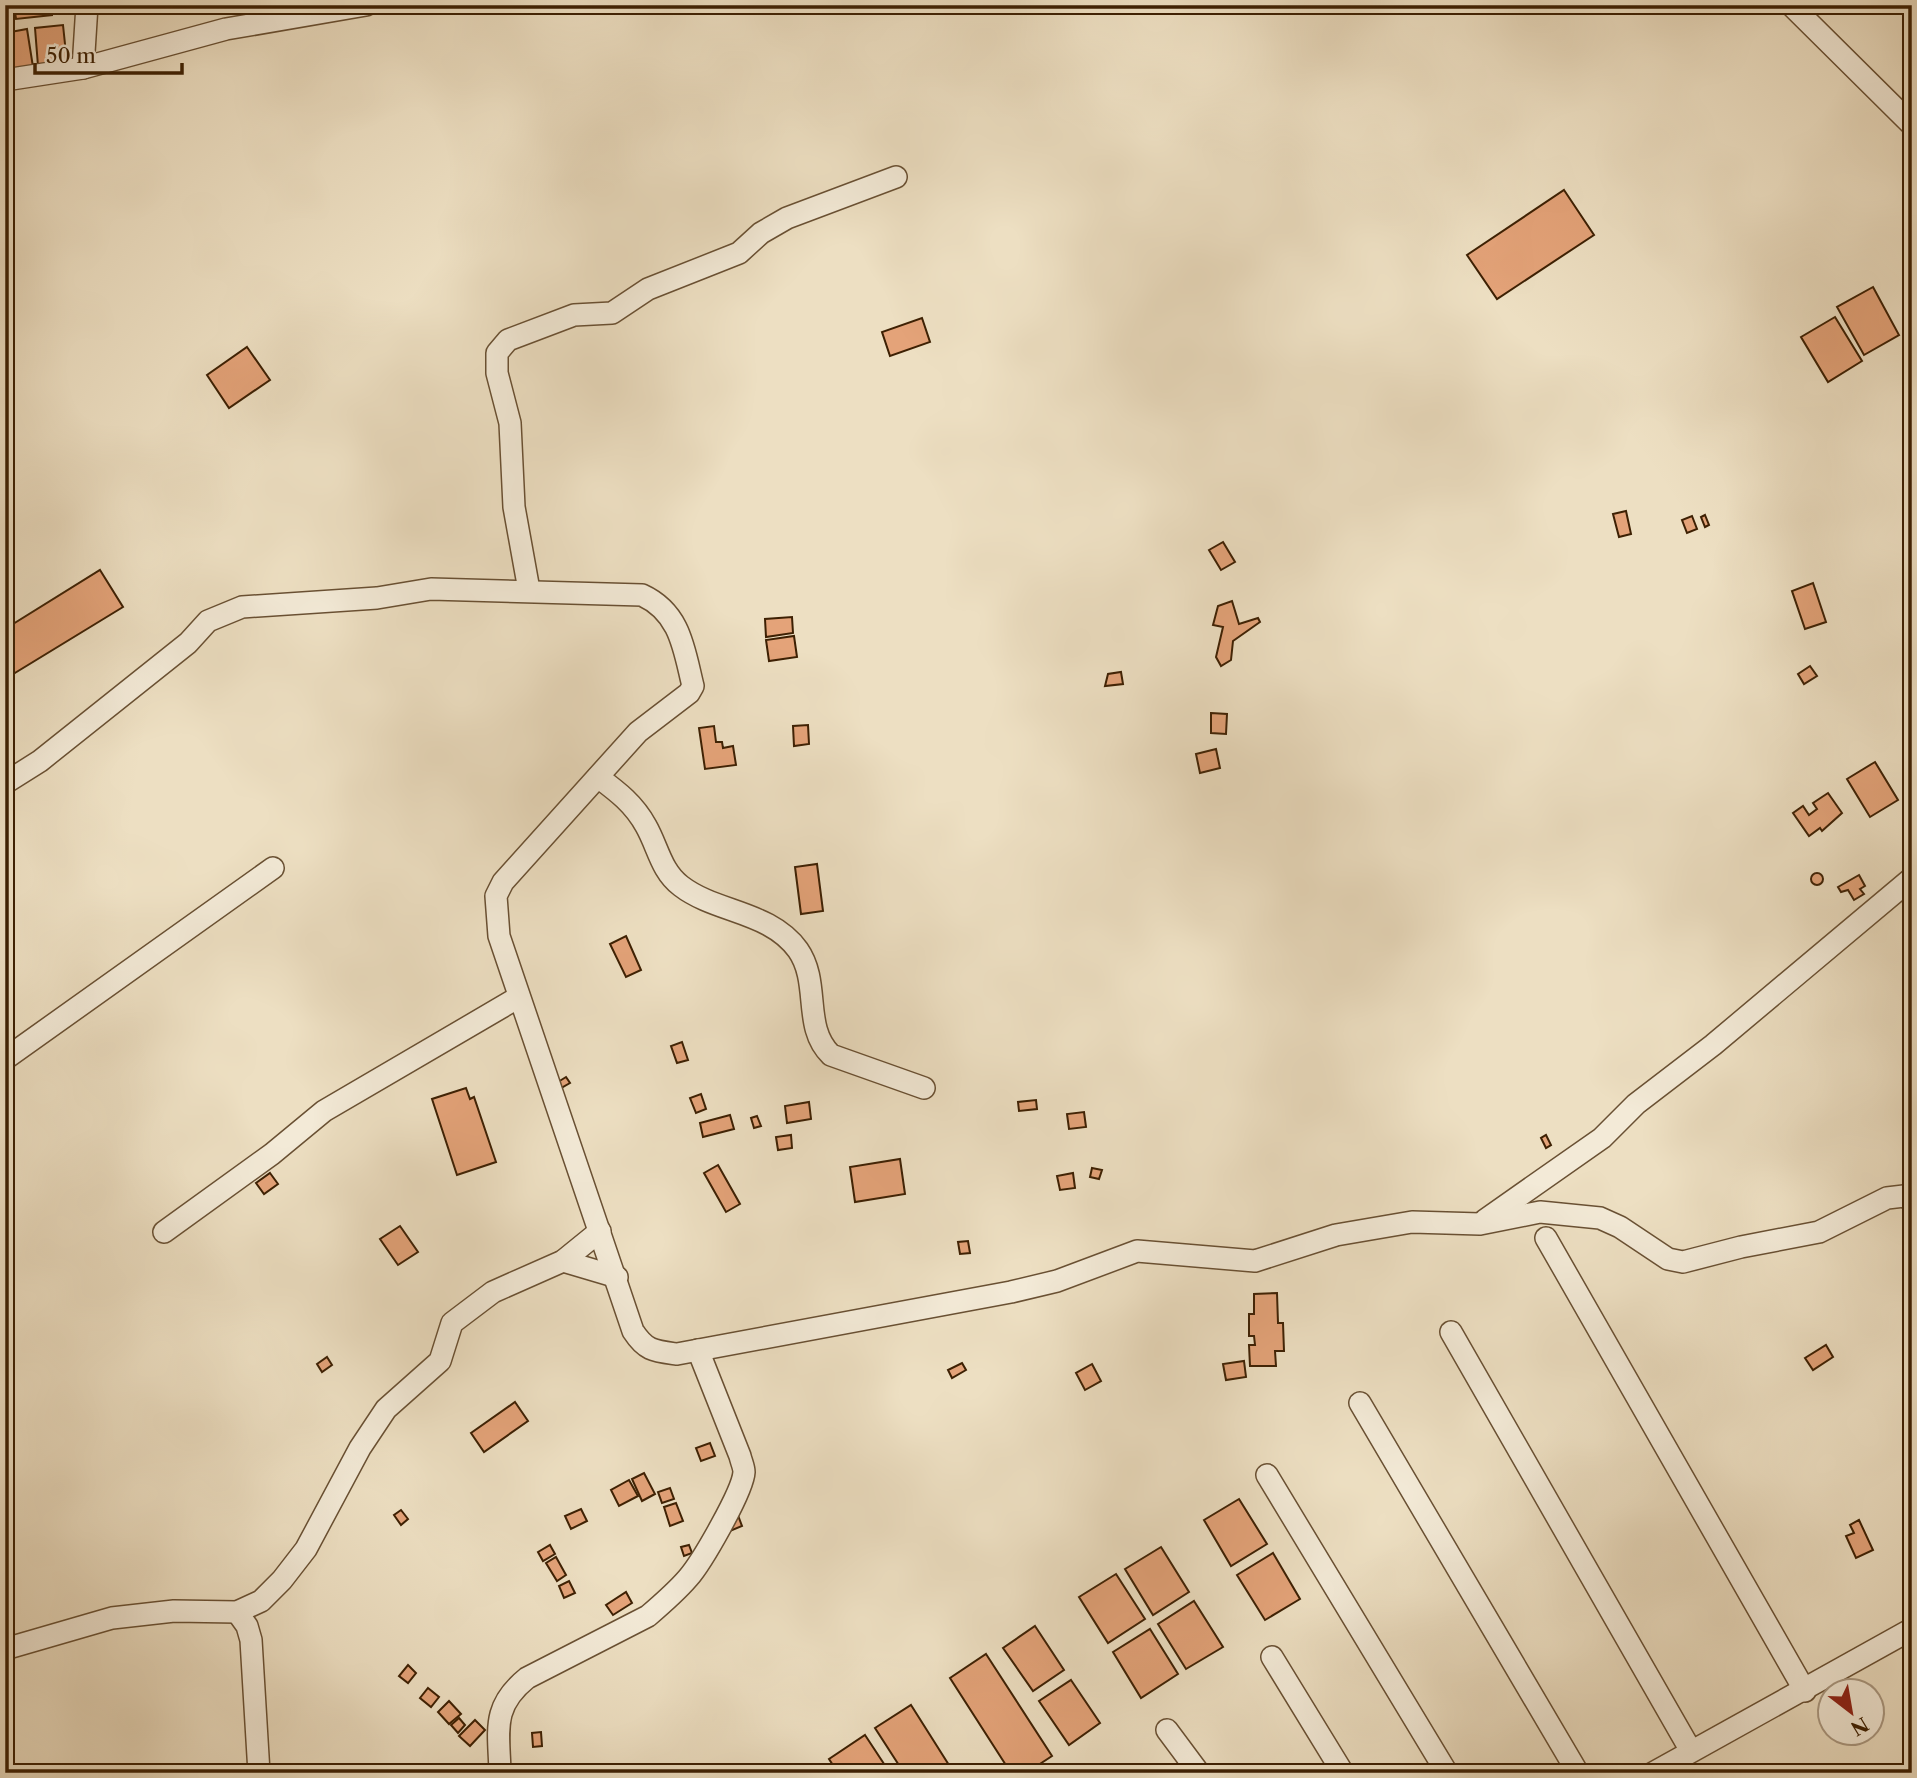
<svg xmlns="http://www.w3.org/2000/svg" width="1917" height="1778" viewBox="0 0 1917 1778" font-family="'Libre Caslon Text',serif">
	<rect width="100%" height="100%" fill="#eddfc2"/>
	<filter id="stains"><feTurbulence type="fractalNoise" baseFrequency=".00286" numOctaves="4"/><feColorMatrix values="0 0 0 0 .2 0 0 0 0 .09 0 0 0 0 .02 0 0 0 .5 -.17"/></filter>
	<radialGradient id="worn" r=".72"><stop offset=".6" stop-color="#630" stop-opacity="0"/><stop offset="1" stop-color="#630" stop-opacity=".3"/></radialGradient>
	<!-- building -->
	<g fill="#e4a379" stroke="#3d2003" stroke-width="2">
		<polygon points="14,5 51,5 52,15 16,19"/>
		<polygon points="63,25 67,63 38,66 35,28"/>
		<polygon points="27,29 33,67 9,71 5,33"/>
		<polygon points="1564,190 1594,235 1497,299 1467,255"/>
		<polygon points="1873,287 1899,335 1864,355 1837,307"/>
		<polygon points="1835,317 1862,361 1828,382 1801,337"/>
		<polygon points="922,318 930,342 890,356 882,332"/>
		<polygon points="247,347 270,380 229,408 207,375"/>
		<polygon points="1626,511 1631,534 1619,537 1613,514"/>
		<polygon points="1705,515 1709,525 1705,527 1701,517"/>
		<polygon points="1692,516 1697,529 1687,533 1682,520"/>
		<polygon points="1223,542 1235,562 1221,570 1209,550"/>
		<polygon points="100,570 123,607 5,679 5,629"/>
		<polygon points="1813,583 1826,622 1805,629 1792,591"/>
		<polygon points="1232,601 1239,624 1258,618 1260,622 1233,641 1231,660 1221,666 1216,657 1223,627 1213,625 1218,606"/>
		<polygon points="792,617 793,633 766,637 765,619"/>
		<polygon points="794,636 797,657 769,661 766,640"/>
		<polygon points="1810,666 1817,676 1804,684 1798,674"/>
		<polygon points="1121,672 1123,684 1105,686 1108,674"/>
		<polygon points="1211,713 1227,714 1226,734 1211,733"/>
		<polygon points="808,725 809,744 794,746 793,726"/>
		<polygon points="714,726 716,742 722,742 723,748 733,746 736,765 705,769 699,728"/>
		<polygon points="1216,749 1220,768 1200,773 1196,754"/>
		<polygon points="1875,762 1898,800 1870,817 1847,779"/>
		<polygon points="1828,793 1842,813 1822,831 1820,828 1809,836 1793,813 1803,806 1809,815 1817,809 1813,803"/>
		<polygon points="817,864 823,911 801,914 795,867"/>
		<circle cx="1817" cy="879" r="6"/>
		<polygon points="1859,875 1865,886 1860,889 1864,894 1854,900 1848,890 1841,892 1838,887"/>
		<polygon points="626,936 641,970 626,977 610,944"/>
		<polygon points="682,1042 688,1060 677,1063 671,1046"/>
		<polygon points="566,1077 570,1083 561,1088 558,1082"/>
		<polygon points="466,1088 470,1099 474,1097 496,1162 457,1175 432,1099"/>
		<polygon points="701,1094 706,1109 696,1113 690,1098"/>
		<polygon points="1036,1100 1037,1109 1019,1111 1018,1102"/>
		<polygon points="809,1102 811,1119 787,1123 785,1106"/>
		<polygon points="1084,1112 1086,1127 1069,1129 1067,1114"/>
		<polygon points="730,1115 734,1129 703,1137 700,1123"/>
		<polygon points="757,1116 761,1126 754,1128 751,1118"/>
		<polygon points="791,1135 792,1148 778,1150 776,1137"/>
		<polygon points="1546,1135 1551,1145 1546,1148 1541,1138"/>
		<polygon points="900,1159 905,1194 855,1202 850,1167"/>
		<polygon points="718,1165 740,1204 726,1212 704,1173"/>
		<polygon points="1092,1168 1102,1170 1099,1179 1090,1177"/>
		<polygon points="270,1173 278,1184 264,1194 256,1183"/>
		<polygon points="1073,1173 1075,1188 1060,1190 1057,1176"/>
		<polygon points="400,1226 418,1252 398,1265 380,1239"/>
		<polygon points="968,1241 970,1253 960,1254 958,1242"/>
		<polygon points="1277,1293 1278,1323 1283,1323 1284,1351 1275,1351 1276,1366 1250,1366 1249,1345 1255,1345 1254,1336 1249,1336 1249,1314 1254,1314 1254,1294"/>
		<polygon points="1826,1345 1833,1357 1813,1370 1805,1358"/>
		<polygon points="327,1357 332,1365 322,1372 317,1364"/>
		<polygon points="1244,1361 1246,1377 1226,1380 1223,1364"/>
		<polygon points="962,1363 966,1370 952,1378 948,1370"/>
		<polygon points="1092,1364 1101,1381 1085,1390 1076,1373"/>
		<polygon points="515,1402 528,1421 484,1452 471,1433"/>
		<polygon points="710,1443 715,1456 701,1461 696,1448"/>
		<polygon points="644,1473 655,1494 642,1501 632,1479"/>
		<polygon points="629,1480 638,1496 619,1506 611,1490"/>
		<polygon points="670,1488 674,1499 662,1503 658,1492"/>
		<polygon points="1239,1499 1267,1544 1231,1566 1204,1520"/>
		<polygon points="733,1502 742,1526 730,1531"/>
		<polygon points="676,1503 683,1521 670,1526 664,1507"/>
		<polygon points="581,1509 587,1521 571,1529 565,1516"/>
		<polygon points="401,1510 408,1519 401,1525 394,1515"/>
		<polygon points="1859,1520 1873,1550 1856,1558 1846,1536 1854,1533 1850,1525"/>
		<polygon points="550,1545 555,1554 543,1561 538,1552"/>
		<polygon points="689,1545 692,1553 684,1556 681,1547"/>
		<polygon points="1161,1547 1189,1592 1153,1615 1125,1569"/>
		<polygon points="1273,1553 1300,1599 1265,1620 1237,1575"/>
		<polygon points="556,1557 566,1575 557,1581 546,1563"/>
		<polygon points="1116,1574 1145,1619 1108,1643 1079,1597"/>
		<polygon points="569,1581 575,1593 564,1598 559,1586"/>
		<polygon points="626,1592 632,1603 613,1615 606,1605"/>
		<polygon points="1194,1601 1223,1647 1186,1669 1158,1624"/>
		<polygon points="1035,1626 1064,1670 1033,1691 1003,1648"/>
		<polygon points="1150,1629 1178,1674 1141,1698 1113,1652"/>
		<polygon points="986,1654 1052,1756 1026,1773 1011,1773 950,1678"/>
		<polygon points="408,1665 416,1673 408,1683 399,1676"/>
		<polygon points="1071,1680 1100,1723 1069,1745 1039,1701"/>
		<polygon points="428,1688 439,1697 431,1707 420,1698"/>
		<polygon points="449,1701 461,1714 449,1724 438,1712"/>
		<polygon points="911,1705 954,1773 904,1773 875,1728"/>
		<polygon points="459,1718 465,1725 458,1733 451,1725"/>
		<polygon points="475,1720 485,1730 470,1746 459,1736"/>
		<polygon points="541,1732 542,1746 533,1747 532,1733"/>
		<polygon points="865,1735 890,1773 838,1773 829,1759"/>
	</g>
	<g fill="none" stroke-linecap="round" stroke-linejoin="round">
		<!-- minor casing -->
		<g stroke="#695033" stroke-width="24">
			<g id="minor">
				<polyline points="1791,5 1912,125"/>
				<polyline points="83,68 87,5"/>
				<polyline points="5,80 83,68 226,29 366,5"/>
				<polyline points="529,590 514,507 510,423 497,373 497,353 508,340 574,315 612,313 648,289 739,253 761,233 787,218 896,177"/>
				<path d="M 598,777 C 618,792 634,804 646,826 C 658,847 661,871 681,886 C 716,913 770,911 798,950 C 821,983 802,1027 831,1055 L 924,1088"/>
				<path d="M 5,783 L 40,761 L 188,643 L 208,621 L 242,607 L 377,598 L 431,589 L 642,595 C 681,613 684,650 693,686 L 689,693 L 638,732 L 503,882 L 496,896 L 499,936 L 633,1331 C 646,1351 654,1351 677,1354 L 1011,1292 L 1057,1281 L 1137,1251 L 1255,1261 L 1336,1235 L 1412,1222 L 1480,1224 L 1540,1212 L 1600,1218 L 1620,1227 L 1668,1259 L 1683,1262 L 1741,1247 L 1819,1232 L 1887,1198 L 1904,1196 L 1912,1201"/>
				<polyline points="5,1059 273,868"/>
				<polyline points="1485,1220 1602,1138 1636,1104 1713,1045 1912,878"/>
				<polyline points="164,1232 272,1154 324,1111 519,997"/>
				<polyline points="1546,1238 1805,1691"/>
				<polyline points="563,1261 617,1277"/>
				<polyline points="1451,1332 1691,1751"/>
				<polyline points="1360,1403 1578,1773"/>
				<polyline points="1267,1475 1447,1773"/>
				<polyline points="237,1612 247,1626 251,1640 259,1773"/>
				<polyline points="5,1649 112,1618 174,1611 237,1612 261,1601 282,1580 306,1549 360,1448 386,1409 440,1361 452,1323 493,1292 563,1261 600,1231"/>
				<polyline points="1272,1657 1343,1773"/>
				<polyline points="1167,1730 1199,1773"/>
				<path d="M 500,1773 C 499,1731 491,1707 527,1678 L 648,1616 C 662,1604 676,1592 688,1578 C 702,1562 743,1491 744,1472 C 744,1467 741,1461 740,1456 L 698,1350"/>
				<polyline points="1653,1773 1912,1629"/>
			</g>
		</g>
		<!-- minor -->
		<use href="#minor" stroke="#f3ead7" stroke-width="21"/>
	</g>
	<!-- margin -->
	<rect width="1917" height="1778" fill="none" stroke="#eddfc2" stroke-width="28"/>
	<rect x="7" y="7" width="1903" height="1764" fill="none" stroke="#3d2003" stroke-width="3.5"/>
	<rect x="14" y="14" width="1889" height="1750" fill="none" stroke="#3d2003" stroke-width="2"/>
	<!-- north arrow -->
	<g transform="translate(1851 1712) rotate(149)"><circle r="33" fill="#f3ead7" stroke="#aa9982" stroke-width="2"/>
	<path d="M0-5L12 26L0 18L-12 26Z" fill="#8f2418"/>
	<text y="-10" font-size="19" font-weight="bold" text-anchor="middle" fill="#3d2003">N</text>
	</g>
	<!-- scale -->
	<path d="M35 63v10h147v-10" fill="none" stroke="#3d2003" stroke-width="3.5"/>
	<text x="46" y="63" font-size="21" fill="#3d2003" stroke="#f3ead7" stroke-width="5" paint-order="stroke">50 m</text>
	<rect width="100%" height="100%" filter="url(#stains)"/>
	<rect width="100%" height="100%" fill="url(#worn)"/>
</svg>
